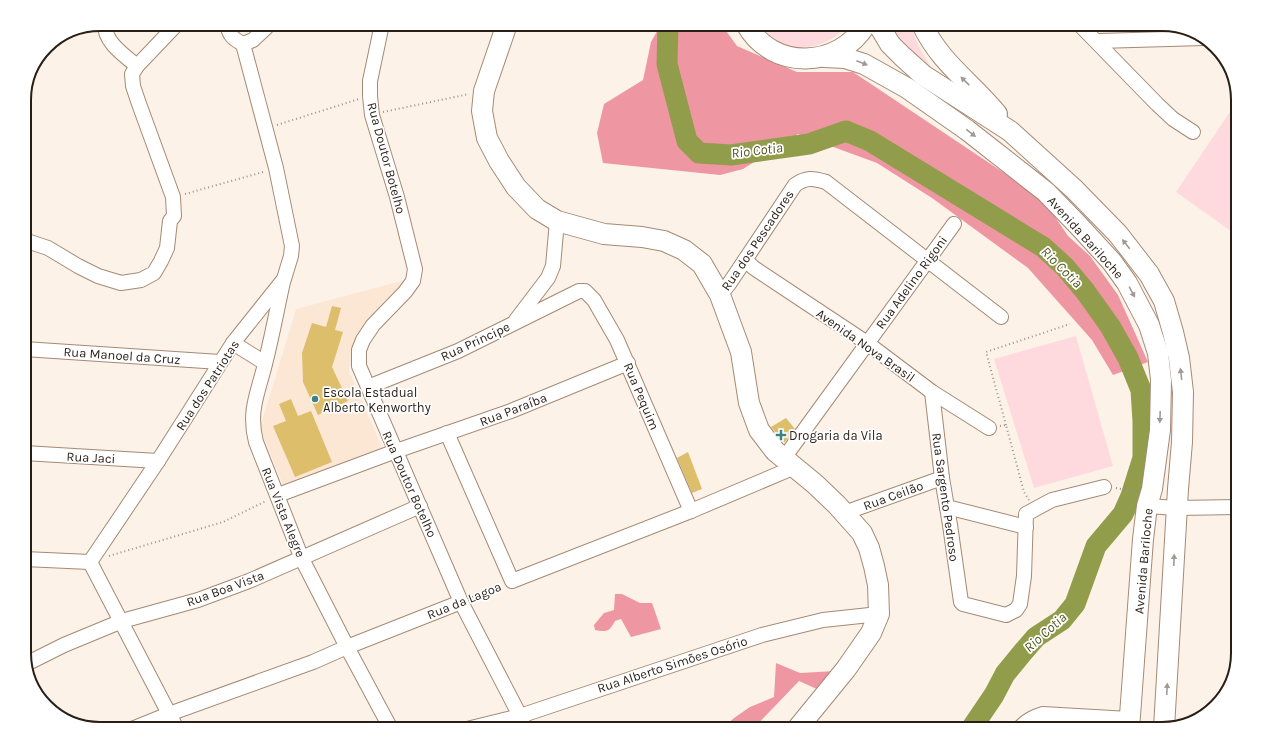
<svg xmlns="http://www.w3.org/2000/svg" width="1262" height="753" viewBox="0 0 1262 753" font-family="Karla,sans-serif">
	<rect width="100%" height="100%" fill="#fdf2e8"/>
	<!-- built -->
	<polygon fill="#fce7d5" points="405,280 393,297 354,345 349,371 384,452 285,490 260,428 296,309"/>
	<!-- green -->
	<g fill="#fedade">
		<path d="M 755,24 L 848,24 C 830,47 800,54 773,40 C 767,37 761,29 755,24 Z"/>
		<path d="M 885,24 L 912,24 C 914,42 925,57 934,72 L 907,50 Z"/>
		<polygon points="1238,100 1238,236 1176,192"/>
		<polygon points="1076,336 1113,466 1034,488 994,359"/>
	</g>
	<!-- forest -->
	<g fill="#ef96a3">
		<polygon points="661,24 721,24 737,46 797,72 853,72 1043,199 1068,236 1090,256 1118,295 1148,362 1113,375 1092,340 1028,268 932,198 877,163 798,134 743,169 720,175 603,163 597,133 604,104 643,80 651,42"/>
		<path d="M 615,594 L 622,594 L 640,603 L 652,603 L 661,629 L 631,637 L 621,619 L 615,621 C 609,632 607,632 595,630 L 594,625 L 604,613 L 614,610 Z"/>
		<polygon points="776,663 800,673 835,671 819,690 799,681 753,729 722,729 734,718 750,707 774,697"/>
	</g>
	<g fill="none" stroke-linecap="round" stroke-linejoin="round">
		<!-- river -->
		<polyline stroke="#919d4b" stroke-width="21" points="668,24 667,64 687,141 699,153 731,155 809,144 846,131 870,141 1043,247 1065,267 1085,291 1110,326 1128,358 1141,390 1143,421 1143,458 1131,496 1123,514 1096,546 1075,604 1062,620 1036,637 1023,652 1005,674 994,695 971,729"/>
	</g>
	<!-- building -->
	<g fill="#dcbe6b">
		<polygon points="332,306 341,308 335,330 343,332 332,367 348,401 318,415 303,382 302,353 312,323 326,327"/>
		<polygon points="291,399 298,416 311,411 332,462 295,477 273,426 286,421 279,404"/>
		<polygon points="786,418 795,429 785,442 783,442 771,427"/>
		<polygon points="688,452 702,489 692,493 677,458"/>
	</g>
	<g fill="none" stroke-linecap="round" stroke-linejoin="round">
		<!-- street casing -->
		<g stroke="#a48a74" stroke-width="16">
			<g id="street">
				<path d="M 105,24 C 104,42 124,55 137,66"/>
				<polyline points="382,24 370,81 370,96 372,115 397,197 415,269 413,281 405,292 373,325 363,340 359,350 359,366 461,602 520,716 525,729"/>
				<polyline points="1079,24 1157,104 1173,119 1193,132"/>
				<polyline points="1098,41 1204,38"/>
				<polyline points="243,44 253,40 270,24"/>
				<polyline points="24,240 48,248 78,266 98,276 121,283 141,280 154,273 161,261 167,248 170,221 174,216 173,197 138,101 133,86 132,74 137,66 177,24"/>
				<polyline points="745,260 754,268 867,343 932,392 989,428"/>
				<path d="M 283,282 C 277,309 272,337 265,364 C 258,393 248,411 256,442 L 302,559 L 347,647 L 391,729"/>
				<path d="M 720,295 L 729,284 L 795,185 C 806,177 813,178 826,182 L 1001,317"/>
				<polyline points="516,320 548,278 553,266 557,221"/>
				<polyline points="233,343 265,363"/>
				<polyline points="24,349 220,362"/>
				<polyline points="368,387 458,351 579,291 585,291 594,300 617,340 691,511"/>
				<polyline points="932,392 942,478 950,525 961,602 963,604 1006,615 1016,610 1020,604 1024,576 1026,514 1052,500 1104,487"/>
				<polyline points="447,433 512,581 691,511 795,467"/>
				<polyline points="24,453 158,461"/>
				<polyline points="784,458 954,224"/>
				<polyline points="278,495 396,451 511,411 628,363"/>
				<polyline points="1147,506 1177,508 1238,507"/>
				<polyline points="947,507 1026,527"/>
				<polyline points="844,513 942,478"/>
				<polyline points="24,559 90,562"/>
				<path d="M 90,562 L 158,461 L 233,343 L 284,279 L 291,256 L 292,246 L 276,168 L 243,44 C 233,39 229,35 227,24"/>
				<polyline points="90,562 177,729"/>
				<polyline points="28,663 64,645 122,621 198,600 249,581 420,506"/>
				<polyline points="132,729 169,714 313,662 347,647 461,602"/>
				<polyline points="467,729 520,716 762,635 823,620 879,614"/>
				<path d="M 1019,729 C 1025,721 1033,717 1043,714 L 1129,719"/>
			</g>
		</g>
		<!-- secondary casing -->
		<g stroke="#a48a74" stroke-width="22">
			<g id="secondary">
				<polyline points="507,24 484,91 482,111 487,138 499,161 516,187 537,209 557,221 604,234 642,237 664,241 684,250 702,264 720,295 741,352 749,403 759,430 775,451 815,484 837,505 862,533 869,548 874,566 878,585 879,614 871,633 846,669 797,729"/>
				<path d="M 746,24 C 772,71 839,69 866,24"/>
				<polyline points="878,24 890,44 902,56 923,75 1010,131 1074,189 1118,234 1149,274 1164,301 1173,332 1179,358 1183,392 1182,442 1178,489 1164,728"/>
				<path d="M 922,24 C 940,63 971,82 997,114"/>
				<polyline points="824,57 845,58 864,64 907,88 967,130 1046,192 1078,225 1112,262 1127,283 1149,325 1158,353 1161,380 1160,430 1152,489 1147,506 1143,539 1129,729"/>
			</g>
		</g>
		<!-- path -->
		<g stroke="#9d9289" stroke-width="2" stroke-dasharray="1 3" stroke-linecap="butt">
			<polyline points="383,112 469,94"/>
			<polyline points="277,125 359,99"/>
			<polyline points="185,194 263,172"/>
			<polyline points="1006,425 986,352 1070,324"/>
			<polyline points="1000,426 1006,425 1024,492 1029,500"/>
			<polyline points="1116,488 1135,492"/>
			<polyline points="109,556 223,522 266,501"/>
			<polyline points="472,597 501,585"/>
		</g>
		<!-- street -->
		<use href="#street" stroke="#fff" stroke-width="14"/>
		<!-- secondary -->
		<use href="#secondary" stroke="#fff" stroke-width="20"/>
	</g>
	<!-- one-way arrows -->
	<defs><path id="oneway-solid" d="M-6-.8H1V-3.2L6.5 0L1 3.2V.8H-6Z"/></defs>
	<g fill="#9f9a96">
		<use href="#oneway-solid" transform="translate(862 63) rotate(21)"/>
		<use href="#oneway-solid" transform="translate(965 81) rotate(-136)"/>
		<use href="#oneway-solid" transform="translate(971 133) rotate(38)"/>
		<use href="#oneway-solid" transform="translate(1126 244) rotate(-128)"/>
		<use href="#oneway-solid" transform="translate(1132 292) rotate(62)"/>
		<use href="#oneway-solid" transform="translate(1181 374) rotate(-97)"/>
		<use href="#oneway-solid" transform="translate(1160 417) rotate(92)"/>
		<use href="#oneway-solid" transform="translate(1174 560) rotate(-88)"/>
		<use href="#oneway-solid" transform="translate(1167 689) rotate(-87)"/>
	</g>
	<!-- markers -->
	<g fill="#3c8484" stroke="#fff" stroke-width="1.5">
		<circle cx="315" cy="399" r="4"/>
		<path d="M779 429h4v4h4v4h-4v4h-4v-4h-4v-4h4z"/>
	</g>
	<g text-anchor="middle" stroke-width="3.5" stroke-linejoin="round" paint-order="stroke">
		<!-- street labels -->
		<g font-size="13" fill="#291e15" stroke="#fff">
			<text transform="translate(387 158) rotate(75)" y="5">Rua Doutor Botelho</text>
			<text transform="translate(1086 237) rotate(48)" y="5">Avenida Bariloche</text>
			<text transform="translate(757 240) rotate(-56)" y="5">Rua dos Pescadores</text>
			<text transform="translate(911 282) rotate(-54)" y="5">Rua Adelino Rigoni</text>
			<text transform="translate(475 341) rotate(-25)" y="5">Rua Principe</text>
			<text transform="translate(866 345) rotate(35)" y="5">Avenida Nova Brasil</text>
			<text transform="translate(122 355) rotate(4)" y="5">Rua Manoel da Cruz</text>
			<text transform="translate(207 385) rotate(-57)" y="5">Rua dos Patriotas</text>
			<text transform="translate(642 396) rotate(67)" y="5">Rua Pequim</text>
			<text transform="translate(513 409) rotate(-21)" y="5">Rua Paraíba</text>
			<text transform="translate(91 457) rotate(3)" y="5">Rua Jaci</text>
			<text transform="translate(410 484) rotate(66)" y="5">Rua Doutor Botelho</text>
			<text transform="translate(893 495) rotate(-20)" y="5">Rua Ceilão</text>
			<text transform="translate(946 497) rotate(82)" y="5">Rua Sargento Pedroso</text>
			<text transform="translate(284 512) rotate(68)" y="5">Rua Vista Alegre</text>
			<text transform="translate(1143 561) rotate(-85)" y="5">Avenida Bariloche</text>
			<text transform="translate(225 588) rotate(-20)" y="5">Rua Boa Vista</text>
			<text transform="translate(464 600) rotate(-22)" y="5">Rua da Lagoa</text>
			<text transform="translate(672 664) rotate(-18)" y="5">Rua Alberto Simões Osório</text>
		</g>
		<!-- poi labels -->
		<g font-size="13" fill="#291e15" stroke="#fff" text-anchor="start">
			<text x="323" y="397">Escola Estadual<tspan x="323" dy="15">Alberto Kenworthy</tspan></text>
			<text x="789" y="440">Drogaria da Vila</text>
		</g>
		<!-- water labels -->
		<g font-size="14" font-style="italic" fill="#51591d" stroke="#fff">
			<text transform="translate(757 150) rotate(-7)" y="5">Rio Cotia</text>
			<text transform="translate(1062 267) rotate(45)" y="5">Rio Cotia</text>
			<text transform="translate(1045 632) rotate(-42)" y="5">Rio Cotia</text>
		</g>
	</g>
	<!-- crop -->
	<path d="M0 0H1262V753H0ZM100 31H1162A69 69 0 0 1 1231 100V653A69 69 0 0 1 1162 722H100A69 69 0 0 1 31 653V100A69 69 0 0 1 100 31Z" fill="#fff" fill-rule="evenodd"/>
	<path fill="none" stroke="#291e15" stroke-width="2" d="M100 31H1162A69 69 0 0 1 1231 100V653A69 69 0 0 1 1162 722H100A69 69 0 0 1 31 653V100A69 69 0 0 1 100 31Z"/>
</svg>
